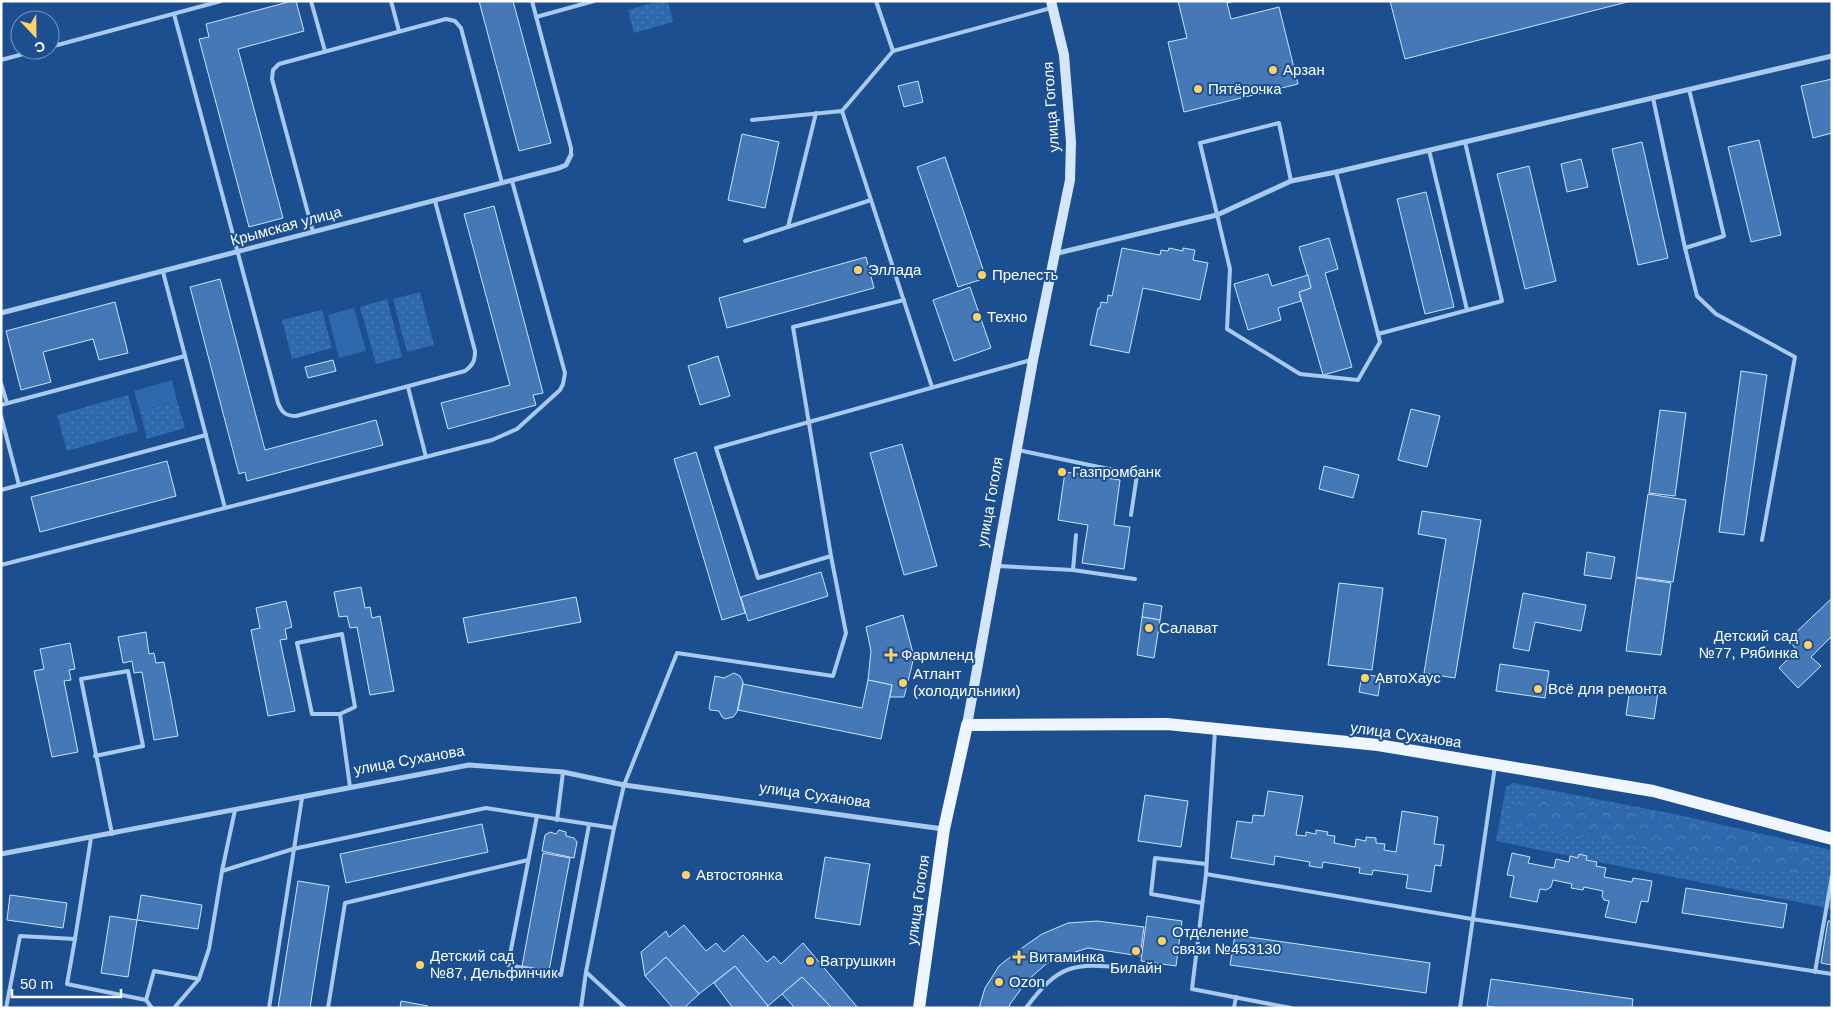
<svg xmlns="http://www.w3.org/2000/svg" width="1833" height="1009" viewBox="0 0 1833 1009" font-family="Arial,sans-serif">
	<defs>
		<pattern id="green-dots" width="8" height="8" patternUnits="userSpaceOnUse" patternTransform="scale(1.25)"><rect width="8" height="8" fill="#2e69ad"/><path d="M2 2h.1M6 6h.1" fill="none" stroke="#4d80b9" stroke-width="1.8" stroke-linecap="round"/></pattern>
		<pattern id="forest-crowns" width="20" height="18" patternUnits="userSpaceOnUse" patternTransform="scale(1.25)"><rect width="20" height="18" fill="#2e69ad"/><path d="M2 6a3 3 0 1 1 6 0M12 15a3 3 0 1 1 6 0" fill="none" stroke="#4d80b9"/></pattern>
	</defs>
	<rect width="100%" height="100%" fill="#1b4f8f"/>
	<!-- green -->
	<g fill="url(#green-dots)">
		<polygon points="660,1 668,1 673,22 634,33 628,10"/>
		<polygon points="420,292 434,345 407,352 393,299"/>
		<polygon points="387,299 402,357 376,364 360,307"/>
		<polygon points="322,310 332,348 292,359 282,320"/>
		<polygon points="128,395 138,431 67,451 57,415"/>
		<polygon points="177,401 185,428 147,439 140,411"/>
		<polygon points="1513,783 1679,815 1832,850 1832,909 1496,841 1506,787"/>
	</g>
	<!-- forest -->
	<polygon fill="url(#forest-crowns)" points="1554,796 1768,837 1808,852 1810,865 1802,874 1726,864 1585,837 1510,825 1509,813 1518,802"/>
	<!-- pitch -->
	<g fill="#2e69ad">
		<polygon points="354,308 366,351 339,358 328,315"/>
		<polygon points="172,380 177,401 140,411 134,391"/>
	</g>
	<!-- building -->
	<g fill="#4478b7" stroke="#cfe3fa">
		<polygon points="292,1 296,1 304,31 238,49 283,218 249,227 199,39 209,37 206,24"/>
		<polygon points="479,1 513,1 551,143 519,151"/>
		<polygon points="1178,1 1235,1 1227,3 1231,19 1279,7 1298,84 1184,112 1168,42 1187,38"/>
		<polygon points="1390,1 1631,1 1405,59"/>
		<polygon points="1832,79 1832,133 1813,138 1801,86"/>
		<polygon points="918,81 923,102 904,107 898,86"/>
		<polygon points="742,134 779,142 765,208 728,200"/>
		<polygon points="1759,140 1781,235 1751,242 1728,147"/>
		<polygon points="1642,142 1668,258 1638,265 1612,149"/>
		<polygon points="945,157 986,278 958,287 917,167"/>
		<polygon points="1581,159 1588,187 1567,192 1561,164"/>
		<polygon points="1529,166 1556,281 1525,289 1497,174"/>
		<polygon points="1426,192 1454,307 1425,314 1397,199"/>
		<polygon points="494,206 543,393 533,395 536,405 448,429 441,403 510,385 464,214"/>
		<polygon points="1329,238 1338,269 1325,273 1352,367 1323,375 1299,292 1311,288 1299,247"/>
		<polygon points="1122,248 1160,255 1161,250 1168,251 1169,248 1183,251 1183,248 1195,250 1193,260 1208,263 1200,300 1143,288 1129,353 1090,345 1098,308 1100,308 1101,302 1107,303 1108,295 1112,296"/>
		<polygon points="866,257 874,288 727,328 719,298"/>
		<polygon points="1268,274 1272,286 1308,275 1311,288 1299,292 1301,301 1278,308 1281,320 1248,330 1234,284"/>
		<polygon points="220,279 265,450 376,420 383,445 247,481 245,472 239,474 190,287"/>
		<polygon points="970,287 991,348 954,361 933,300"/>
		<polygon points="115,302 128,353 99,360 93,339 43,352 51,382 21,390 6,331"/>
		<polygon points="718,356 730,396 700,405 688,366"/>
		<polygon points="333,360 336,371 308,378 305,367"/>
		<polygon points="1741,371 1767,375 1744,535 1719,532"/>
		<polygon points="1411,409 1440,416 1427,467 1398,460"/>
		<polygon points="1660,410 1686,413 1675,496 1649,493"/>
		<polygon points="902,444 937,566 904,575 870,453"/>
		<polygon points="696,452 745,613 722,620 674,459"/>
		<polygon points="167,461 176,496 40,532 31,497"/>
		<polygon points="1324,466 1359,475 1353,498 1319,489"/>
		<polygon points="1065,472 1120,480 1114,525 1130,527 1124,569 1082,563 1088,525 1058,520"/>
		<polygon points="1648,494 1686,500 1673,582 1636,577"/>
		<polygon points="1422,511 1481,520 1455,678 1424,673 1446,539 1418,534"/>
		<polygon points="1587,552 1615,557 1611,579 1584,575"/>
		<polygon points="821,572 828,596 748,621 741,597"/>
		<polygon points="1636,578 1671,583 1661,655 1626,651"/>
		<polygon points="1339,583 1383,588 1372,670 1328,665"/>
		<polygon points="361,587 365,608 370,607 372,618 380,616 394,691 370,695 357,627 350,628 347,616 339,617 334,592"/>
		<polygon points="1523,593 1586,605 1581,631 1535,622 1529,651 1513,648"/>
		<polygon points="576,597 581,622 468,643 463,618"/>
		<polygon points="1832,598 1832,636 1811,657 1821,666 1798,688 1779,668 1797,650 1788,640"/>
		<polygon points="286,601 292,627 285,629 287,639 280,640 295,711 268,716 251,630 260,628 256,608"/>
		<polygon points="1144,603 1162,606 1160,620 1142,617"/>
		<polygon points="903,615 914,657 904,697 890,697 892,685 868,680 871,651 866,627"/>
		<polygon points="1142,617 1160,620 1154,658 1137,655"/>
		<polygon points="146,632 149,654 154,653 156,663 164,662 178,736 154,740 142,672 134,673 132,661 123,663 118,637"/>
		<polygon points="70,643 75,669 69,670 71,680 64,681 78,752 52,757 34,671 44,669 40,649"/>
		<polygon points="1500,664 1549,671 1545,698 1496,691"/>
		<polygon points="734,673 740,676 743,682 737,712 733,717 725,719 722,717 719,711 710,710 709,708 715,676 724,678"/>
		<polygon points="1362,674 1381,677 1378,696 1359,692"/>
		<polygon points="868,680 892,685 881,739 738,710 743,684 862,708"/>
		<polygon points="1630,688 1658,692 1654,719 1626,715"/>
		<polygon points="1268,791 1303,796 1296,835 1306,836 1306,832 1316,834 1316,830 1328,832 1327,835 1335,836 1334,843 1355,847 1356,839 1366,841 1366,837 1376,838 1376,843 1385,844 1384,850 1396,852 1402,811 1438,817 1434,844 1444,845 1441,866 1435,865 1431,892 1406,888 1408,875 1373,870 1372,875 1359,873 1360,868 1323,862 1322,868 1309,866 1310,862 1275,856 1274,865 1231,858 1237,821 1252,823 1253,815 1264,816"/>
		<polygon points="1145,795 1188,801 1181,847 1138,841"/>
		<polygon points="482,824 488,852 346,883 340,854"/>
		<polygon points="559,830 566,832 566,836 574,838 577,842 574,858 542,851 545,835 550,832 556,834"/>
		<polygon points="543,853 570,858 549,971 522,966"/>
		<polygon points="1512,853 1530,857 1528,863 1554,868 1556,859 1569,862 1570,856 1578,858 1579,854 1587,856 1586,860 1597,862 1596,866 1606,868 1604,877 1632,882 1633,878 1652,881 1648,902 1641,901 1636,923 1605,917 1609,901 1604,900 1602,896 1603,891 1584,887 1583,890 1571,888 1572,884 1553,880 1551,887 1546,890 1540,889 1537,902 1510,897 1514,876 1507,875"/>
		<polygon points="825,857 870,864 860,925 815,918"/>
		<polygon points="298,881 329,886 310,1008 278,1008"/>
		<polygon points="1686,888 1787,904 1783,928 1682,913"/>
		<polygon points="10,895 67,903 63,928 7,920"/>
		<polygon points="141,895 202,905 198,929 137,920"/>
		<polygon points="110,916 137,920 128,977 101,973"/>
		<polygon points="1147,916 1182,921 1176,966 1141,961"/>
		<polygon points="1097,921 1144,927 1140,956 1088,948 1069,954 1046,964 1027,981 1010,1004 1009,1008 979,1008 985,988 999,966 1019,950 1042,934 1068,923"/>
		<polygon points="1828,921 1832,921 1832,965 1821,963"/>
		<polygon points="684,925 706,951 716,943 724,952 743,935 767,962 774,956 781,964 803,943 858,1008 832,1008 802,977 768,1006 735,966 699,994 666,957 645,976 641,952 666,931 669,937"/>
		<polygon points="1235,935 1430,963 1426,993 1230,965"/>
		<polygon points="666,957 699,994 684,1008 673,1008 645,976"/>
		<polygon points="735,966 768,1006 766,1008 733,1008 714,983"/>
		<polygon points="802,977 832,1008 795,1008 782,994"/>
		<polygon points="1491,979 1633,999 1632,1008 1499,1008 1487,1006"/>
		<polygon points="401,1001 428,1006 428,1008 400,1008"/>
	</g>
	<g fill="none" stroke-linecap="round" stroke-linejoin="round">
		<!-- lane -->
		<g stroke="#a9c9ee" stroke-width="4">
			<polyline points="311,1 325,51"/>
			<polyline points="391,1 399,31"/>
			<polyline points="532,1 571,148 571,155"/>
			<polyline points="876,1 893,51"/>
			<path d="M 174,14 L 278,403 C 282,413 286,416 296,416 L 465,371 C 473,365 475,361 475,351 L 435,201"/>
			<polyline points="536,17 594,1"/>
			<polyline points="50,47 221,1"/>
			<polyline points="1,60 38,50"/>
			<polyline points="1653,98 1685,248 1724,236 1689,89"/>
			<polyline points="842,111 932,387"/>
			<polyline points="752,120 842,111 893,51 1051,8"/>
			<polyline points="1429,150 1467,310"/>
			<polyline points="1291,181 1279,123 1200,143 1230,269 1227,329 1300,374 1358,380 1380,342 1336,172"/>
			<polyline points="788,227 816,113"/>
			<polyline points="313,232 272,79 273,70 279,64 446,19 455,21 461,28 502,183"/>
			<polyline points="745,241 871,200"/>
			<polyline points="1685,248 1697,296 1716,314 1795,357 1762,540"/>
			<polyline points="163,272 225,508"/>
			<polyline points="1378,334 1502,301 1465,142"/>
			<polyline points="1,383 7,403"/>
			<polyline points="408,387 426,457"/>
			<polyline points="1,405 185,356"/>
			<polyline points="1,416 19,485"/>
			<polyline points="1018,450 1137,475 1131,515"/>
			<polyline points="1,490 206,435"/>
			<polyline points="831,556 758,578 716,448 1031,360"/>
			<polyline points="1,565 492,440 517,429 560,390 563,384 565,373 512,181"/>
			<polyline points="998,566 1073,570 1135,579"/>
			<polyline points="1073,570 1076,535"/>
			<polyline points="340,714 312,714 297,643 342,634 355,707 340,714 350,787"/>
			<polyline points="1215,730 1206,874 1192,989 1291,1008"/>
			<polyline points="95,756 143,746 128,671 81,679 112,834"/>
			<polyline points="537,816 508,965 561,975 589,825"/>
			<polyline points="557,820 563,772"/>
			<polyline points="222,871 293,849 486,808 614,828"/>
			<polyline points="1206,874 1472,919 1832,974"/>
			<polyline points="1202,903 1151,894 1155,858 1206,864"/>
			<polyline points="75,939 67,984 146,1000 154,971 199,979"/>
			<polyline points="1815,972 1832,876"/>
			<polyline points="146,1000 152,1008"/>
			<polyline points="6,1008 20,936 75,939 91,838"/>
			<polyline points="174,1008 199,979 209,949 222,871 235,810"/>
			<polyline points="269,1008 302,798"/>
			<polyline points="328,1008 345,903 528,860"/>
			<polyline points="581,1008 586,972"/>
			<polyline points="625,1008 586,972 614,828 624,785 677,653 833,676 846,633 831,556 793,327 904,300"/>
			<path d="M 1026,1008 C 1061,960 1077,964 1131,968"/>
			<polyline points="1234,1008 1236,997"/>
			<polyline points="1460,1008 1495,766"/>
		</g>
		<!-- street -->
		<g stroke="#a9c9ee" stroke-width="5">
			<polyline points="1054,254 1217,215 1291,181 1336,172 1832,56"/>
			<polyline points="1,313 559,168 566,165 571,155"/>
			<polyline points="1,854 469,765 563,772 624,785 943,829"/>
		</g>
		<!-- secondary -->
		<polyline stroke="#d6e6fa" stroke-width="10" points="967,725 1033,360 1070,180 1071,142 1064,55 1051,1"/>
		<!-- primary -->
		<polyline stroke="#f0f6ff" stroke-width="12" points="919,1008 944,829 967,725 1167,724 1378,745 1653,791 1832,839"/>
	</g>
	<!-- markers -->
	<g fill="#ffd166" stroke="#1b4f8f" stroke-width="2">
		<circle cx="1273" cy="70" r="5"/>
		<circle cx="1198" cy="89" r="5"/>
		<circle cx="858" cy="270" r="5"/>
		<circle cx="982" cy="275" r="5"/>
		<circle cx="977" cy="317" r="5"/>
		<circle cx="1062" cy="472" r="5"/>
		<circle cx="1149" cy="628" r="5"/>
		<circle cx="1808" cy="645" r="5"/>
		<path d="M888.5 647.5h5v5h5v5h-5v5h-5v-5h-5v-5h5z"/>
		<circle cx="1365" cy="678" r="5"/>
		<circle cx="903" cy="683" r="5"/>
		<circle cx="1538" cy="689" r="5"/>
		<circle cx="686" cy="875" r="5"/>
		<circle cx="1162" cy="941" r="5"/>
		<circle cx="1136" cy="951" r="5"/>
		<path d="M1016.5 949.5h5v5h5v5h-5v5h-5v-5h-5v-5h5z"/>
		<circle cx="810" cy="961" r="5"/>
		<circle cx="420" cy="965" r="5"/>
		<circle cx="999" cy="982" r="5"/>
	</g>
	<g text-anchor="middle" stroke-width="4" stroke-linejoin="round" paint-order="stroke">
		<!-- poi labels -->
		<g font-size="15" fill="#fff" stroke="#1b4f8f" text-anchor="start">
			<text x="1283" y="75">Арзан</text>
			<text x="1208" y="94">Пятёрочка</text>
			<text x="868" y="275">Эллада</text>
			<text x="992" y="280">Прелесть</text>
			<text x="987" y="322">Техно</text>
			<text x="1072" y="477">Газпромбанк</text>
			<text x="1159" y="633">Салават</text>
			<text x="1798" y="641" text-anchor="end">Детский сад<tspan x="1798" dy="17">№77, Рябинка</tspan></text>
			<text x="901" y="660">Фармленд</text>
			<text x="913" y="679">Атлант<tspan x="913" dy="17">(холодильники)</tspan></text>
			<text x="1375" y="683">АвтоХаус</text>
			<text x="1548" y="694">Всё для ремонта</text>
			<text x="696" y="880">Автостоянка</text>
			<text x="1172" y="937">Отделение<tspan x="1172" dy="17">связи №453130</tspan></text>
			<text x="430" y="961">Детский сад<tspan x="430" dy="17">№87, Дельфинчик</tspan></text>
			<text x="1029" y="962">Витаминка</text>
			<text x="820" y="966">Ватрушкин</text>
			<text x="1136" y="973" text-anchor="middle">Билайн</text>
			<text x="1009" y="987">Ozon</text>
		</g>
		<!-- street labels -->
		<g font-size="15" fill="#fff" stroke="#1b4f8f">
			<text transform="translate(1051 107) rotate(-94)" y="5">улица Гоголя</text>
			<text transform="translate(286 226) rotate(-15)" y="5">Крымская улица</text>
			<text transform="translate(990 502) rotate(-80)" y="5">улица Гоголя</text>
			<text transform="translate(1406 735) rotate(8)" y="5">улица Суханова</text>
			<text transform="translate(409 760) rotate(-10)" y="5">улица Суханова</text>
			<text transform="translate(815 795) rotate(8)" y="5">улица Суханова</text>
			<text transform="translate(918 900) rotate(-82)" y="5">улица Гоголя</text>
		</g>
	</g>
	<!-- border -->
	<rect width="1833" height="1009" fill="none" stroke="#ffffff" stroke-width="5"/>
	<!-- north arrow -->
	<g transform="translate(35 35) rotate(158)"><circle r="24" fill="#1b4f8f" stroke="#7695bc"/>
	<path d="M0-4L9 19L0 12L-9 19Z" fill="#ffd166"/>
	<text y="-8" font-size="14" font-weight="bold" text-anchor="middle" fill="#ffffff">С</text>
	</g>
	<!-- scale -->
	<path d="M12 989v8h109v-8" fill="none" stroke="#ffffff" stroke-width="2.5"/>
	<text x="20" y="989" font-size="15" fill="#ffffff" stroke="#1b4f8f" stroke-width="4" paint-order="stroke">50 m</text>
</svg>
